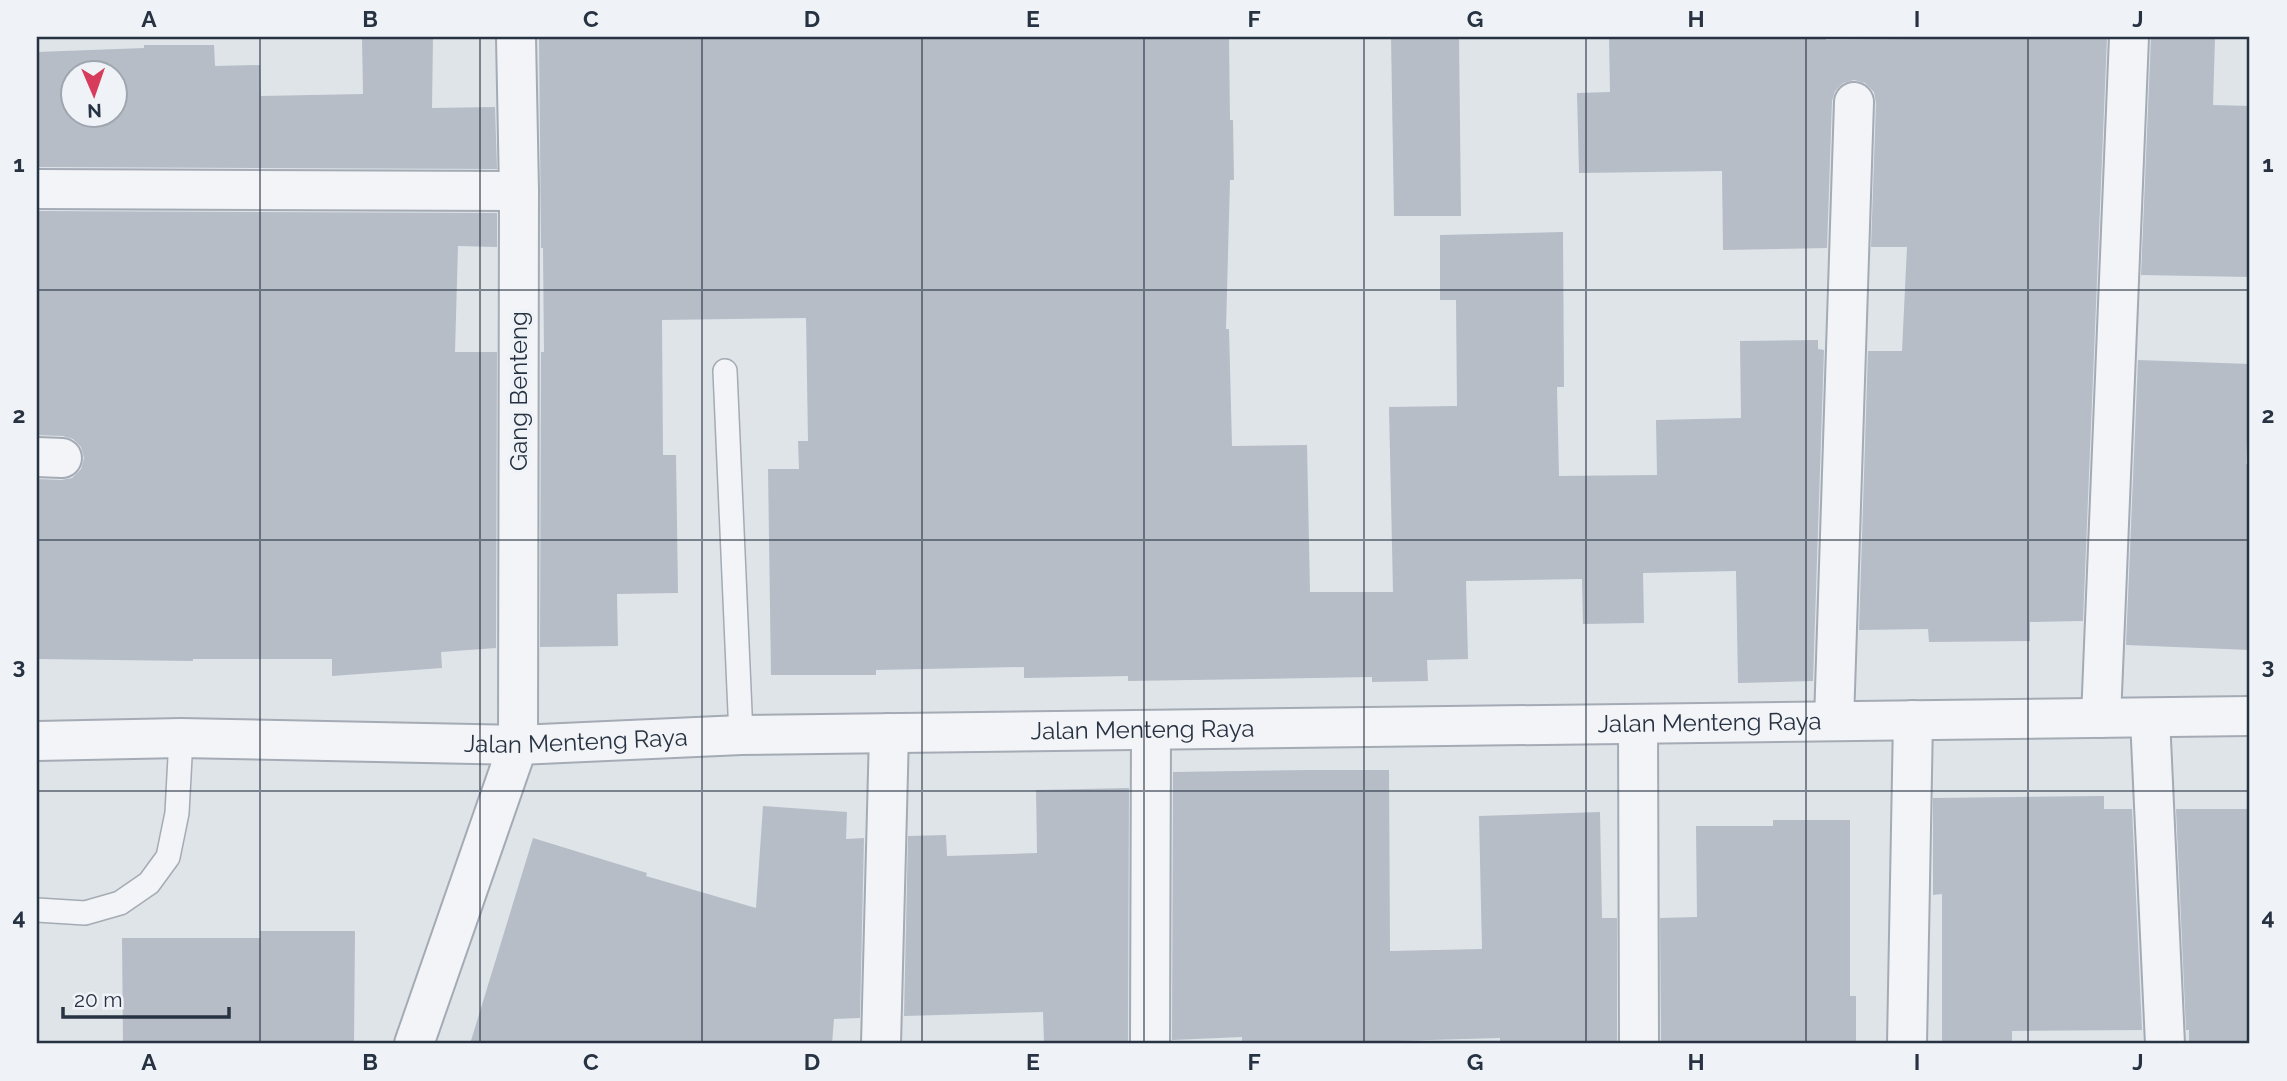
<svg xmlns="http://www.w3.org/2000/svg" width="2287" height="1081" viewBox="0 0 2287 1081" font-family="Raleway,sans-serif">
	<rect width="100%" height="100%" fill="#dfe4e9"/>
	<!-- building -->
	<g fill="#b6bdc7" fill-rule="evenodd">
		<polygon points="539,37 1229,37 1230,120 1233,120 1234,180 1230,180 1226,329 1229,329 1232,446 1307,445 1310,592 1393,592 1389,407 1457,406 1456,300 1440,300 1440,235 1563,232 1564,387 1557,387 1559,476 1657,475 1656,420 1741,418 1740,341 1818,340 1818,349 1824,350 1813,681 1738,683 1736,571 1643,573 1644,623 1583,624 1582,579 1466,581 1468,659 1427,660 1428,681 1372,682 1372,677 1128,681 1128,676 1024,678 1024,667 876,670 876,675 771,675 768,469 799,469 798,441 808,441 806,318 662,320 663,455 676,455 678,593 617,594 618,646 540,647 541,352 544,352 543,248 541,248"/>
		<polygon points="1391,37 1459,37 1461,216 1394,216"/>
		<polygon points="1609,37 1826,37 1826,40 2107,37 2083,621 2030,622 2030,641 1929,642 1928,629 1859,630 1868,351 1902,351 1907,247 1871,247 1876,103 1874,92 1865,83 1854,80 1843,83 1835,91 1832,101 1827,248 1723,250 1722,171 1579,173 1577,93 1610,92"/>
		<polygon points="2151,37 2215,37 2213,105 2250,106 2250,277 2141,275"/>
		<path d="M 433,38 L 432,108 L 495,107 L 497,169 L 37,167 L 37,52 L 144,48 L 144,45 L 214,45 L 215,66 L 260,65 L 261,96 L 363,94 L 362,39 ZM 74,74 L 116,74 L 116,116 L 74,116 Z"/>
		<polygon points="37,211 497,213 497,247 458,246 455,352 497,352 496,648 441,652 442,668 332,676 332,659 193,659 193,661 37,659 38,479 61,480 72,478 81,469 84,458 81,447 73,439 63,436 37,435"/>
		<polygon points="2138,360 2250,364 2246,464 2250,464 2250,650 2126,645"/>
		<polygon points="1309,770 1389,770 1390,951 1482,949 1479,816 1600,812 1602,918 1617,918 1617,1044 1500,1044 1500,1038 1395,1041 1395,1044 1242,1044 1242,1037 1172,1040 1173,772"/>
		<polygon points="1129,788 1128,1044 1044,1044 1043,1012 904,1016 908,836 946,835 947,856 1037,853 1036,790"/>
		<polygon points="2104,796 2104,809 2132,809 2142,1030 2012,1031 2012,1044 1942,1044 1942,894 1933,895 1933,798"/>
		<polygon points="763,806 847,812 846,839 864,838 860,1018 834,1019 832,1044 470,1044 533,838 647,873 646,876 756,908"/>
		<polygon points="2176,809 2250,809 2250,1044 2189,1044 2189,1030 2186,1030"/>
		<polygon points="1773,820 1850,820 1850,996 1856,996 1856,1044 1661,1044 1660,918 1697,917 1696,826 1773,826"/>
		<polygon points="260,931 355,931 354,1044 123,1044 122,938 260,938"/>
	</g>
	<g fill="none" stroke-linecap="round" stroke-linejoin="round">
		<!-- service casing -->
		<g stroke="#a4abb4" stroke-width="26">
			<g id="service">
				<polyline points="725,371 741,735"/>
				<polyline points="37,910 85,913 120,903 149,883 168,857 177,813 181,738"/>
			</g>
		</g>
		<!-- minor casing -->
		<g stroke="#a4abb4" stroke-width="42">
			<g id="minor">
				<polyline points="516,37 519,191 518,745"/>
				<polyline points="37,189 519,191"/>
				<polyline points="37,457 62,458"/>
				<polyline points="2101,718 2129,37"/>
				<polyline points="2150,718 2165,1044"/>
				<polyline points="1834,721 1854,102"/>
				<polyline points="1638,724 1639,1044"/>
				<polyline points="881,1044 889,733"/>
				<polyline points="1150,1044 1151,730"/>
				<polyline points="1907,1044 1913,720"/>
			</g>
		</g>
		<!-- tertiary casing -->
		<g stroke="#a4abb4" stroke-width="42">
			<g id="tertiary">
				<path id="s1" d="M 37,741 L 181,738 L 518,745 L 741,735 L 2250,716"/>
				<polyline points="414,1044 518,745"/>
			</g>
		</g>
		<!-- service -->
		<use href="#service" stroke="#f2f4f7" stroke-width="23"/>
		<!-- minor -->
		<use href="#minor" stroke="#f2f4f7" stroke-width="38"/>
		<!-- tertiary -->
		<use href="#tertiary" stroke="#f2f4f7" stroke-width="38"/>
	</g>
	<!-- grid -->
	<path fill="none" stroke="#273242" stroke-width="2" stroke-opacity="0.55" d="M 260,37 L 260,1044M 480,37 L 480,1044M 702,37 L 702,1044M 922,37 L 922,1044M 1144,37 L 1144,1044M 1364,37 L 1364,1044M 1586,37 L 1586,1044M 1806,37 L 1806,1044M 2028,37 L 2028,1044M 37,290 L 2250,290M 37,540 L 2250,540M 37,791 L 2250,791"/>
	<g text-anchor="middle" stroke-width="7" stroke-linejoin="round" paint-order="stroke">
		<!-- street labels -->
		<g font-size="24" fill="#273242" stroke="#eff3f7">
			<text transform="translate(519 391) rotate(-90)" y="8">Gang Benteng</text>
			<text dy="8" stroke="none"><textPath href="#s1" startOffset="1673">Jalan Menteng Raya</textPath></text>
			<text dy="8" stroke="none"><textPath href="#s1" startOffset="1106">Jalan Menteng Raya</textPath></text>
			<text dy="8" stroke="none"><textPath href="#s1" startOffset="539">Jalan Menteng Raya</textPath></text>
		</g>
	</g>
	<!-- border -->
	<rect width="2287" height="1081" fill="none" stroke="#eff3f7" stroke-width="77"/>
	<!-- north arrow -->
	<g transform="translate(94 94) rotate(178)"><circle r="33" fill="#eff3f7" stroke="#9fa6af" stroke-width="2"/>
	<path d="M0-5L12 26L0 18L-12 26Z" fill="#d73c5c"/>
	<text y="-10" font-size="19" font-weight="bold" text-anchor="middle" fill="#273242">N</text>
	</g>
	<!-- scale -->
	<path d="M63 1007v10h166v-10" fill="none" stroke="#273242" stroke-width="3.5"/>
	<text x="74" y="1007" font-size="21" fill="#273242" stroke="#eff3f7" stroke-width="5" paint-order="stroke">20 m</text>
	<rect x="38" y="38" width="2210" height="1004" fill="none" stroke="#273242" stroke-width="2.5"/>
	<g font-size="23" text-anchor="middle" font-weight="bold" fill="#273242">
		<text x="149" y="27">A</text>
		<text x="370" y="27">B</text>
		<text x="591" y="27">C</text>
		<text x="812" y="27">D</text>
		<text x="1033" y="27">E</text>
		<text x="1254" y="27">F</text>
		<text x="1475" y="27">G</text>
		<text x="1696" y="27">H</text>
		<text x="1917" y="27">I</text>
		<text x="2138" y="27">J</text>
		<text x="19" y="172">1</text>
		<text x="2268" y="172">1</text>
		<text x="19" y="423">2</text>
		<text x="2268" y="423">2</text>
		<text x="19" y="674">3</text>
		<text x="2268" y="674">3</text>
		<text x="19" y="925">4</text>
		<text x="2268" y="925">4</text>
		<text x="149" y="1070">A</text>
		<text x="370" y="1070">B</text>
		<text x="591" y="1070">C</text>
		<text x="812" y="1070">D</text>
		<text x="1033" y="1070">E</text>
		<text x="1254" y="1070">F</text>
		<text x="1475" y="1070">G</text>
		<text x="1696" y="1070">H</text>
		<text x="1917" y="1070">I</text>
		<text x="2138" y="1070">J</text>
	</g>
</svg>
